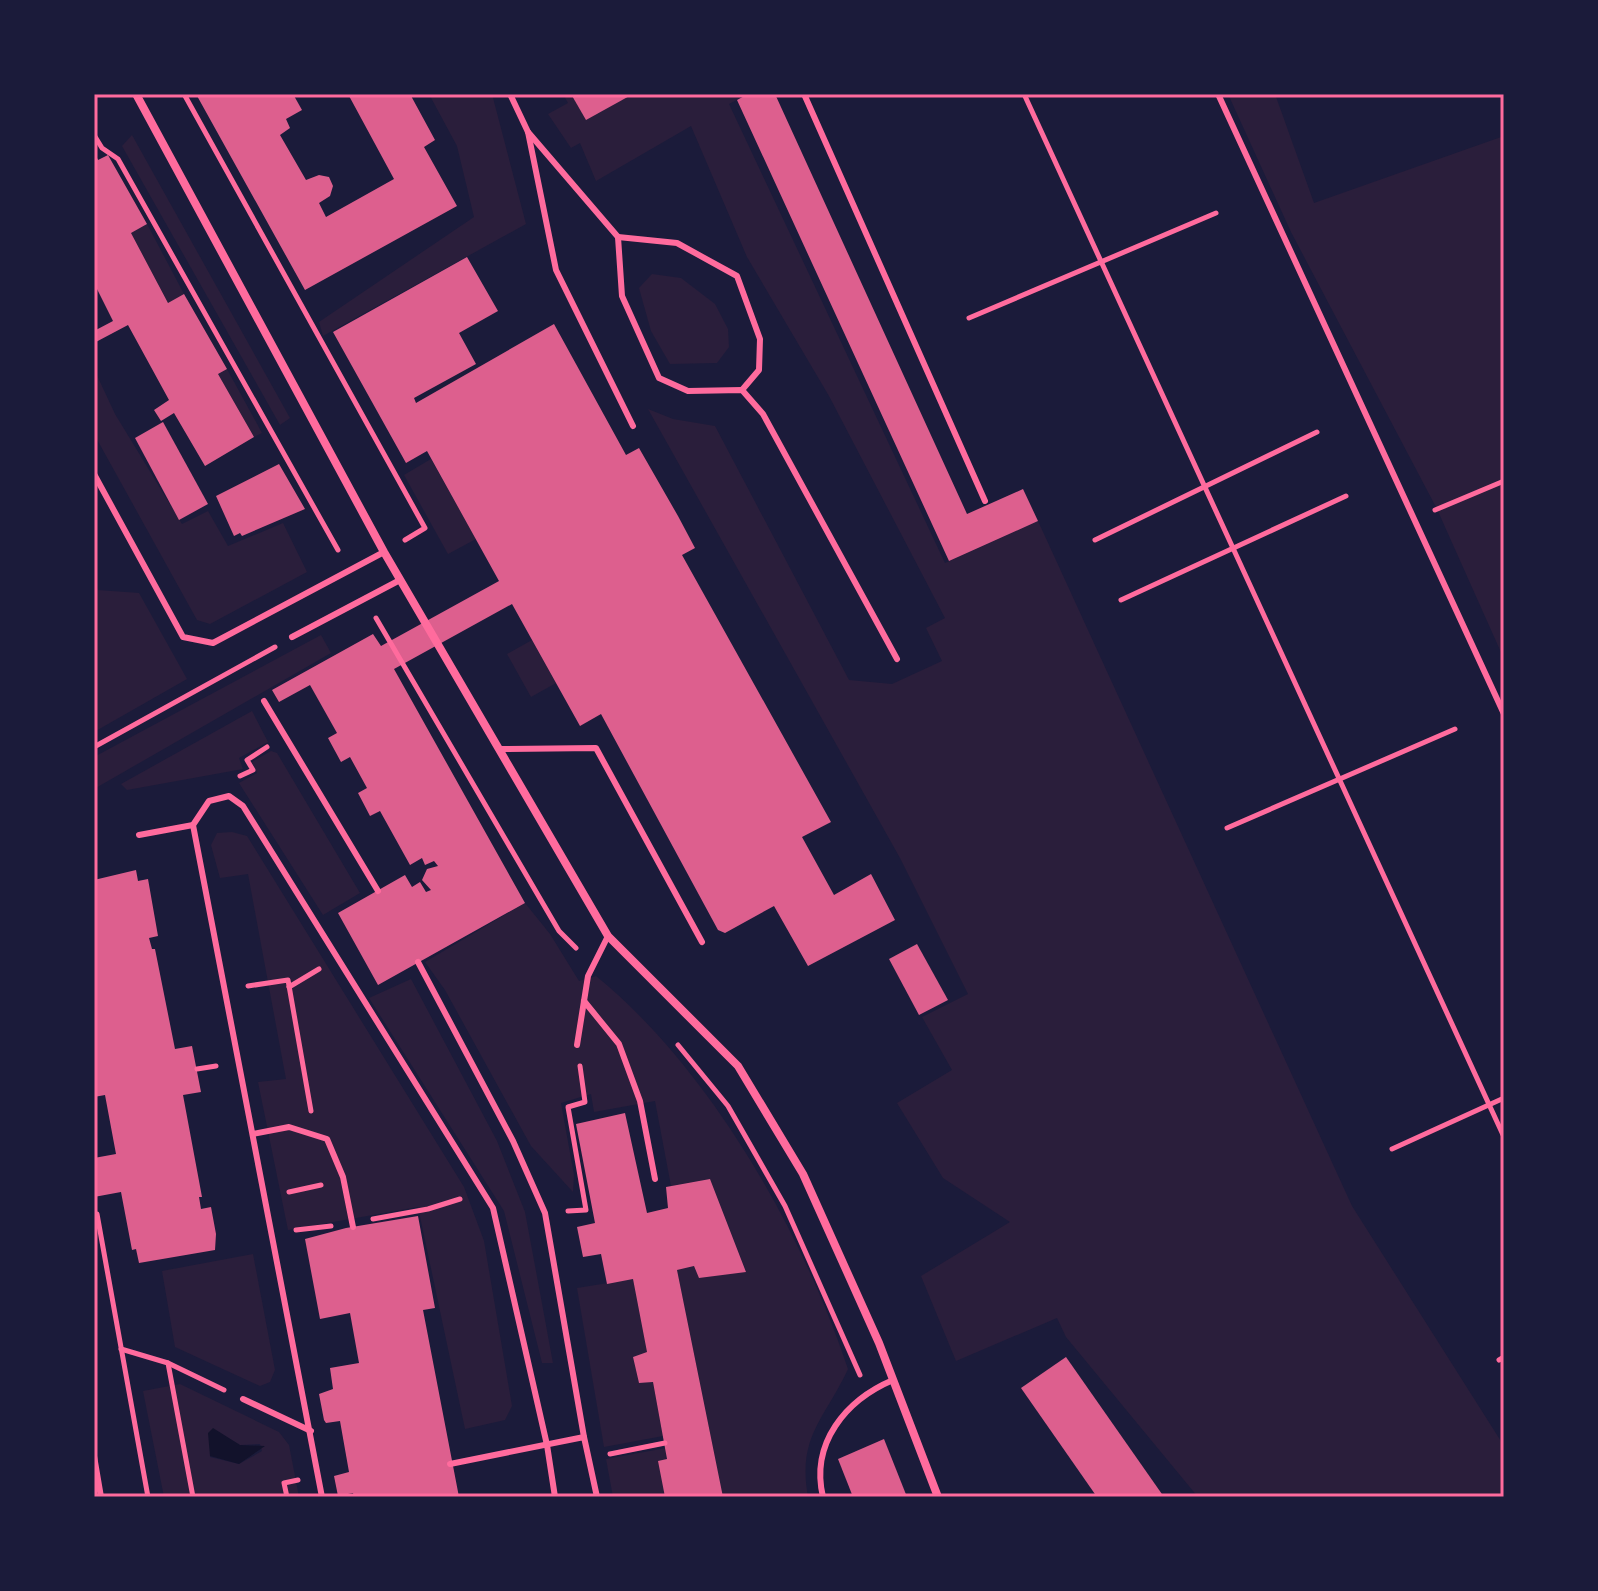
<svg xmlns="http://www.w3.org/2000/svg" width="1598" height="1591" viewBox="0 0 1598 1591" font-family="Figtree,sans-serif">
	<rect width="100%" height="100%" fill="#1b1b3a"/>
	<!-- green -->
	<g fill="#2a1e3b" fill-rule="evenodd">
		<polygon points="429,94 492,94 526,224 323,336 319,322 474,217 457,146"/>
		<polygon points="563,94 748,94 729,104 945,563 1038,521 1352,1206 1504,1446 1504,1497 1198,1497 1066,1337 1057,1318 956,1361 921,1276 1010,1222 943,1178 897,1103 952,1070 922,1017 968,994 900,858 648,409 673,419 715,426 849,680 892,684 942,661 926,628 945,618 829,396 747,257 691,126 596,181 580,143 571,148 548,114 568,103"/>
		<polygon points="1228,94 1275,94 1314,203 1504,136 1504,659 1437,509 1291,232"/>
		<polygon points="132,135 290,418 280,425 122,146"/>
		<polygon points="147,224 184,294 168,303 131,233"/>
		<polygon points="652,274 681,278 715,304 728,329 729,347 717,363 670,364 651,331 639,288"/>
		<polygon points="94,369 115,414 182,524 208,511 228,546 283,523 307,572 210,624 197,620 94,434"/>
		<polygon points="227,369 262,433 254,437 218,374"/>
		<polygon points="431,459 476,539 448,554 404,475"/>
		<polygon points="94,582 98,590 139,593 187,679 94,732"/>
		<polygon points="321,635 331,653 94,789 94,757"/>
		<polygon points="532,640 556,683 531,697 507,654"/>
		<polygon points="252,711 268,742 239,758 243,769 127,790 121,784"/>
		<polygon points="271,751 277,753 360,893 323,915 239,783 257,773 252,762"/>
		<polygon points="232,832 247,836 464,1187 484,1241 512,1406 505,1420 465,1429 418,1207 288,1230 258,1082 286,1079 248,874 220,878 211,845 217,833"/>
		<path d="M 525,903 L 550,934 L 579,981 L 596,976 C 710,1069 802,1231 848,1369 C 825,1419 797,1436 808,1497 L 723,1497 L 677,1270 L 694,1266 L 700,1278 L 746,1271 L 710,1179 L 671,1186 L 655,1101 L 594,1112 L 591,1094 L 561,1103 L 574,1175 L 573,1192 L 531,1146 L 445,990 L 425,962 Z"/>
		<polygon points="411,979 497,1141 525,1212 553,1363 542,1363 504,1211 369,998"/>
		<polygon points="253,1254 275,1370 270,1382 260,1386 175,1347 162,1271"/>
		<polygon points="633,1279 647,1352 633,1357 639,1383 653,1382 663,1436 604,1447 577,1288"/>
		<path d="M 180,1384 L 279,1432 L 289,1445 L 299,1497 L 164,1497 L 143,1391 ZM 213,1429 L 240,1445 L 260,1444 L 262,1451 L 239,1464 L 210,1457 Z"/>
		<polygon points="666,1448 665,1497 613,1497 606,1459"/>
	</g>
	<!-- water -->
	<polygon fill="#12122b" points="213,1428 240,1445 265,1446 239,1464 210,1456 208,1433"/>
	<!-- building -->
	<g fill="#dd5f8e">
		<polygon points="196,94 293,94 302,110 286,119 290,128 280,135 306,180 319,175 329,177 333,186 330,196 319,203 326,217 394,179 348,94 410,94 435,140 424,147 457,206 305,290"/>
		<polygon points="571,94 633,94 586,120"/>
		<polygon points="748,94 775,94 967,514 1023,489 1038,521 949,561 737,100"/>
		<polygon points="94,152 98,160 108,155 147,224 131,233 168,303 184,294 227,369 218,374 254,437 205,466 174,413 161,421 154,410 169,400 128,325 94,343 94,331 113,321 94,283"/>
		<polygon points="467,257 498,311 459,333 476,364 414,398 416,403 554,324 626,455 639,448 678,516 695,548 682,555 831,822 802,837 834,895 871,874 895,920 808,966 774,906 725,933 718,930 601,714 580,726 512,604 394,669 525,903 378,985 338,913 405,875 412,887 420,882 426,892 431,890 422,880 427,869 438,866 434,861 425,865 422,858 410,865 380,811 370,816 358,793 367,788 350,757 341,762 328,738 337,733 310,685 279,702 272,690 373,634 381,646 499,581 427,451 406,463 333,332"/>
		<polygon points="163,422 208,504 179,520 135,438"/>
		<polygon points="279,464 305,509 242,536 240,533 234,536 216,496"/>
		<polygon points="136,870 138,881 148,879 158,936 149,938 152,949 155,949 175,1049 192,1046 201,1092 183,1095 202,1197 199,1197 201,1209 211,1207 216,1234 215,1250 139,1263 136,1249 132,1250 121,1192 94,1197 94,1158 116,1154 105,1095 94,1097 94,880"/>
		<polygon points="917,944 948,1000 919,1015 889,959"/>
		<polygon points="625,1113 647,1213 668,1208 666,1187 710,1179 746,1272 699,1278 694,1266 677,1270 723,1497 665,1497 658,1461 667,1459 653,1382 639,1383 633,1357 647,1352 633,1279 607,1284 601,1254 583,1257 577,1227 595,1223 576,1124"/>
		<polygon points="418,1216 435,1308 423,1310 459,1497 354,1497 353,1493 338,1496 334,1476 349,1472 340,1421 326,1423 324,1420 319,1394 333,1389 330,1368 359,1363 350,1313 320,1319 305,1239 346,1228"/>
		<polygon points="1066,1357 1164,1497 1097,1497 1021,1388"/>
		<polygon points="884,1439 907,1497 853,1497 838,1459"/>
	</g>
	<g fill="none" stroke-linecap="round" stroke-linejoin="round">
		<!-- path -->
		<g stroke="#ff6b9d" stroke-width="5">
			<polyline points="184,94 425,528 405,540"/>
			<polyline points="1024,94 1504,1137"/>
			<polyline points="94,135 102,148 118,159 338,550"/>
			<polyline points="969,318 1216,213"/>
			<polyline points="1435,510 1504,481"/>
			<polyline points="1095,540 1317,432"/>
			<polyline points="1121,600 1346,496"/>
			<polyline points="376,618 559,931 576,948"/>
			<polyline points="94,747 275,647"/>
			<polyline points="240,776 253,770 247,760 267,747"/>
			<polyline points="1227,828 1455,729"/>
			<polyline points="248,986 288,980 311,1111"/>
			<polyline points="289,987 319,969"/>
			<polyline points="678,1045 728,1106 785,1206 860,1375"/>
			<polyline points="197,1069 216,1066"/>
			<polyline points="1392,1149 1504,1098"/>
			<polyline points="289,1192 321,1185"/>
			<polyline points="568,1211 586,1210 568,1107 585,1102 580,1066"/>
			<polyline points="97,1214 148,1497"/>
			<polyline points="373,1219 428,1209 460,1199"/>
			<polyline points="296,1230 331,1226"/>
			<polyline points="121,1349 168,1363 224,1390"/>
			<polyline points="1499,1360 1504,1357"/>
			<polyline points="168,1363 193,1497"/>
			<polyline points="610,1454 665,1443"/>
			<polyline points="287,1497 284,1483 298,1480"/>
		</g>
		<!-- service -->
		<g stroke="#ff6b9d" stroke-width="6">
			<polyline points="510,94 528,132 556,270 633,426"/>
			<polyline points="804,94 985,501"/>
			<polyline points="1218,94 1504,714"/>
			<polyline points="528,132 618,237 622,296 659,378 688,391 742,390 763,414 897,659"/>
			<polyline points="618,237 677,243 737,276 760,339 759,370 742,390"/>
			<polyline points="94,474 183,637 213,643 384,552"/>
			<polyline points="292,637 400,580"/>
			<polyline points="264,701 378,891"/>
			<polyline points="499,749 596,748 702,942"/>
			<polyline points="139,835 193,825"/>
			<polyline points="418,962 513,1141 545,1213 584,1437"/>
			<polyline points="584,1001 619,1044 640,1101 655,1179"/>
			<polyline points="577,1045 588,976 608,936"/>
			<polyline points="253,1134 289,1127 327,1139 343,1177 353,1227"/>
			<polyline points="243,1399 311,1431"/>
			<polyline points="94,1456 101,1497"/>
			<polyline points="450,1464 584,1437 597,1497"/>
			<polyline points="322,1497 193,825 209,801 229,796 243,806 493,1208 547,1445 555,1497"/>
			<path d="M 823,1497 C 810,1443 846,1400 893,1380"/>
		</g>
		<!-- minor -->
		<polyline stroke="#ff6b9d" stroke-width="8" points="136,94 384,552 608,936 738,1066 803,1174 879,1343 938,1497"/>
	</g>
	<!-- border -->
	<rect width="1598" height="1591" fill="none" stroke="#1b1b3a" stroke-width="192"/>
	<rect x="96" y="96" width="1406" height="1399" fill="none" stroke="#ff6b9d" stroke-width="3"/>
</svg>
